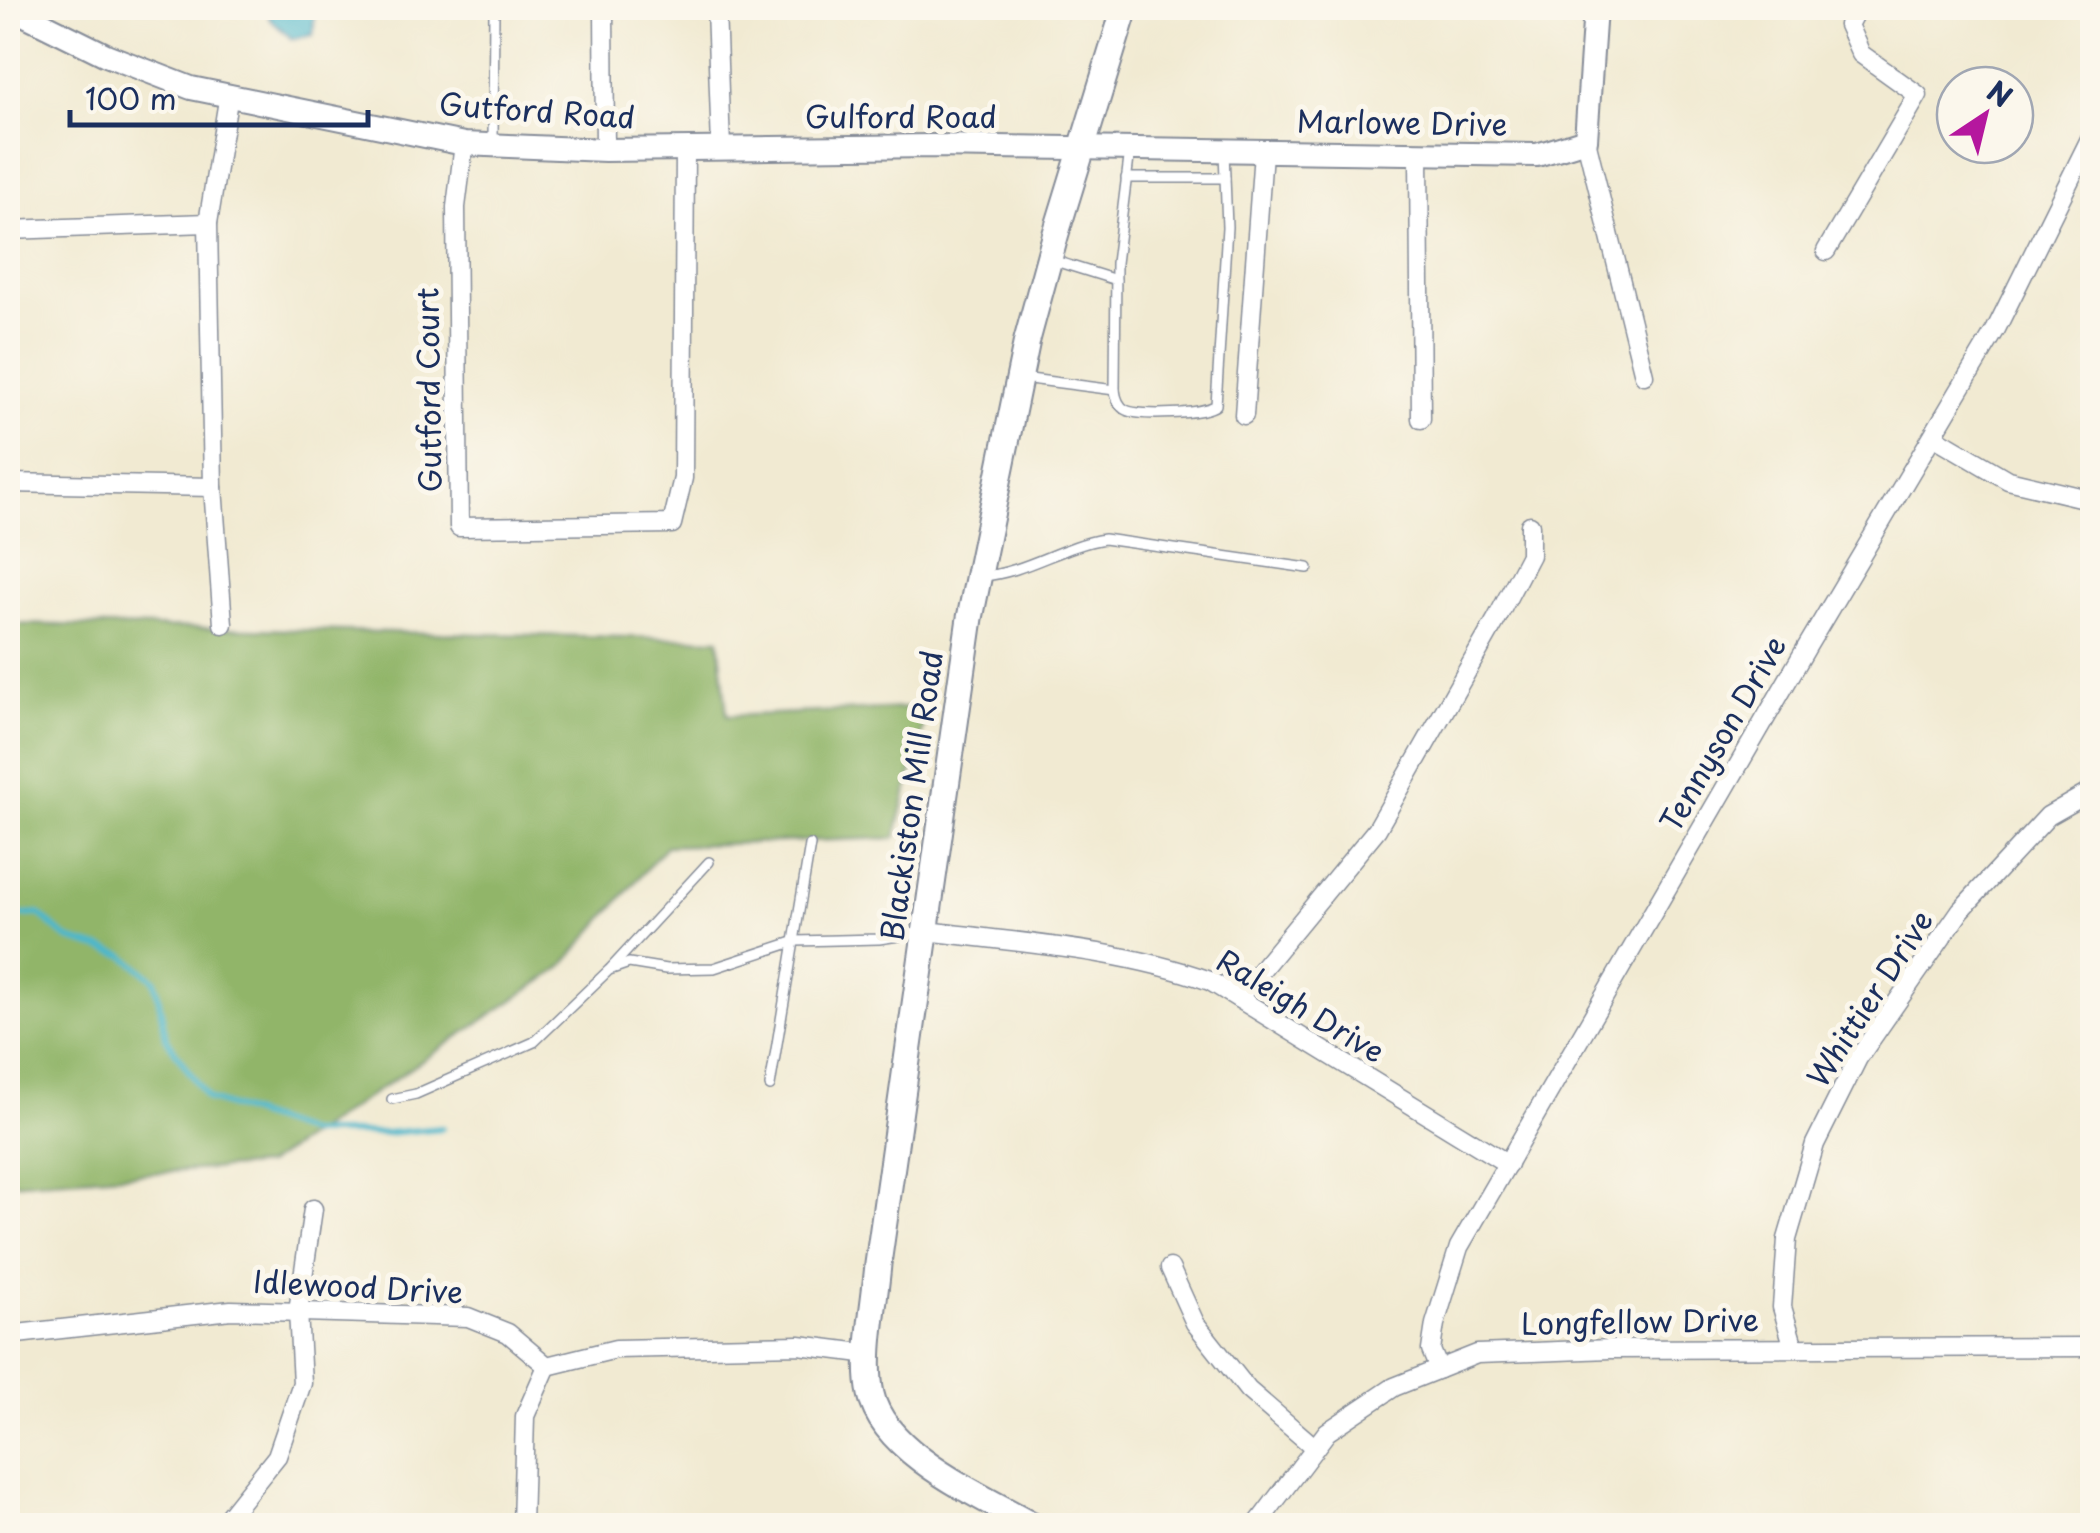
<svg xmlns="http://www.w3.org/2000/svg" width="2100" height="1533" viewBox="0 0 2100 1533" font-family="'Playpen Sans',sans-serif">
	<rect width="100%" height="100%" fill="#fbf7ec"/>
	<filter id="ink" filterUnits="userSpaceOnUse"><feTurbulence type="fractalNoise" baseFrequency=".01" numOctaves="2"/><feDisplacementMap in="SourceGraphic" scale="20" xChannelSelector="R" yChannelSelector="G"/><feConvolveMatrix kernelMatrix="1 2 1 2 8 2 1 2 1" color-interpolation-filters="sRGB"/></filter>
	<filter id="wash" filterUnits="userSpaceOnUse"><feTurbulence type="fractalNoise" baseFrequency=".0048" numOctaves="4" result="noise"/><feDisplacementMap in="SourceGraphic" scale="40" xChannelSelector="R" yChannelSelector="G"/><feGaussianBlur stdDeviation="2.25" result="paint"/><feColorMatrix in="noise" values="0 0 0 0 0 0 0 0 0 0 0 0 0 0 0 0 0 1.4 0 .05"/><feComposite in="paint" operator="in"/></filter>
	<g filter="url(#wash)">
		<rect width="100%" height="100%" fill="#f1ead2"/>
		<!-- forest -->
		<polygon fill="#91b569" stroke="#567264" stroke-width="2.5" points="8,624 719,639 727,716 928,707 895,838 666,846 561,968 266,1165 8,1183"/>
		<!-- water -->
		<polygon fill="#4db7cb" stroke="#347394" stroke-width="2.5" points="270,8 315,8 313,35 292,39 269,18"/>
		<g fill="none" stroke-linecap="round" stroke-linejoin="round">
			<!-- stream -->
			<polyline stroke="#4db7cb" stroke-width="6" points="8,916 39,914 68,939 123,955 155,980 166,1038 208,1099 308,1133 386,1133 442,1128"/>
		</g>
	</g>
	<g filter="url(#ink)">
		<g fill="none" stroke-linecap="round" stroke-linejoin="round">
			<!-- service casing -->
			<g stroke="#868c98" stroke-width="12">
				<g id="service">
					<polyline points="493,142 494,8"/>
					<path d="M 1130,150 L 1116,263 L 1115,390 C 1116,398 1118,406 1126,410 C 1140,417 1205,414 1216,405 L 1227,227 L 1224,152"/>
					<polyline points="1126,178 1225,178"/>
					<polyline points="1052,260 1116,280"/>
					<polyline points="1022,378 1115,390"/>
					<path d="M 982,576 C 1025,573 1061,546 1104,539 L 1308,568"/>
					<polyline points="611,968 709,862"/>
					<polyline points="770,1086 810,845"/>
					<polyline points="392,1099 416,1094 534,1042 609,970 629,963 666,969 714,968 796,941 879,939 924,932"/>
				</g>
			</g>
			<!-- minor casing -->
			<g stroke="#868c98" stroke-width="21">
				<g id="minor">
					<polyline points="604,8 605,150"/>
					<polyline points="716,8 721,148"/>
					<polyline points="1586,140 1644,375"/>
					<polyline points="464,144 456,207 459,527 672,524 683,478 685,149"/>
					<polyline points="1419,154 1421,419"/>
					<polyline points="8,230 208,223"/>
					<polyline points="1826,251 1918,95 1861,54 1848,25 1857,8"/>
					<polyline points="1244,415 1263,152"/>
					<polyline points="1933,436 2008,480 2092,500"/>
					<polyline points="8,483 213,487"/>
					<polyline points="223,624 213,487 208,223 229,94"/>
					<path d="M 927,931 C 1021,943 1120,949 1210,981 L 1508,1164"/>
					<polyline points="1238,998 1377,829 1496,620 1530,555 1530,525"/>
					<polyline points="1170,1268 1195,1323 1248,1390 1314,1447"/>
					<polyline points="8,1335 231,1310 468,1317 508,1333 547,1366 616,1349 799,1345 870,1354"/>
					<polyline points="1794,1348 1782,1307 1787,1239 1815,1144 1858,1058 1961,910 2048,816 2092,791"/>
					<polyline points="1439,1369 1431,1350 1435,1324 1459,1247 1808,645 1996,329 2092,135"/>
					<polyline points="221,1526 277,1456 302,1383 298,1311 313,1209"/>
					<polyline points="522,1526 525,1416 547,1366"/>
					<polyline points="1256,1526 1327,1432 1394,1387 1477,1354 1610,1349 2092,1347"/>
				</g>
			</g>
			<!-- tertiary casing -->
			<g stroke="#868c98" stroke-width="26">
				<polyline id="tertiary" points="11,8 106,55 191,88 464,144 605,150 933,146 1537,155 1586,140 1595,8"/>
			</g>
			<!-- secondary casing -->
			<g stroke="#868c98" stroke-width="29">
				<path id="secondary" d="M 1034,1526 C 984,1497 884,1455 871,1394 C 863,1358 875,1302 878,1264 L 970,618 L 1027,340 L 1056,233 L 1125,8"/>
			</g>
			<!-- service -->
			<use href="#service" stroke="#fff" stroke-width="9"/>
			<!-- minor -->
			<use href="#minor" stroke="#fff" stroke-width="18"/>
			<!-- tertiary -->
			<use href="#tertiary" stroke="#fff" stroke-width="22"/>
			<!-- secondary -->
			<use href="#secondary" stroke="#fff" stroke-width="25"/>
		</g>
	</g>
	<g text-anchor="middle" stroke-width="10" stroke-linejoin="round" paint-order="stroke">
		<!-- street labels -->
		<g font-size="30" fill="#1b2f5e" stroke="#fbf7ec">
			<text transform="translate(537 112) rotate(4)" y="10">Gutford Road</text>
			<text x="901" y="128">Gulford Road</text>
			<text transform="translate(1402 124) rotate(1)" y="10">Marlowe Drive</text>
			<text transform="translate(430 390) rotate(-91)" y="10">Gutford Court</text>
			<text transform="translate(1724 734) rotate(-60)" y="10">Tennyson Drive</text>
			<text transform="translate(913 796) rotate(-82)" y="10">Blackiston Mill Road</text>
			<text transform="translate(1871 999) rotate(-57)" y="10">Whittier Drive</text>
			<text transform="translate(1300 1007) rotate(31)" y="10">Raleigh Drive</text>
			<text transform="translate(358 1288) rotate(3)" y="10">Idlewood Drive</text>
			<text transform="translate(1640 1323) rotate(-1)" y="10">Longfellow Drive</text>
		</g>
	</g>
	<!-- margin -->
	<rect width="2100" height="1533" fill="none" stroke="#fbf7ec" stroke-width="40"/>
	<!-- north arrow -->
	<g transform="translate(1985 115) rotate(35)"><circle r="48" fill="#fbf7ec" stroke="#a1a7b3" stroke-width="2.5"/>
	<path d="M0-8L18 38L0 25L-18 38Z" fill="#b5179e"/>
	<text y="-15" font-size="28" font-weight="bold" text-anchor="middle" fill="#1b2f5e">N</text>
	</g>
	<!-- scale -->
	<path d="M70 110v15h298v-15" fill="none" stroke="#1b2f5e" stroke-width="5"/>
	<text x="85" y="110" font-size="30" fill="#1b2f5e" stroke="#fbf7ec" stroke-width="8" paint-order="stroke">100 m</text>
</svg>
